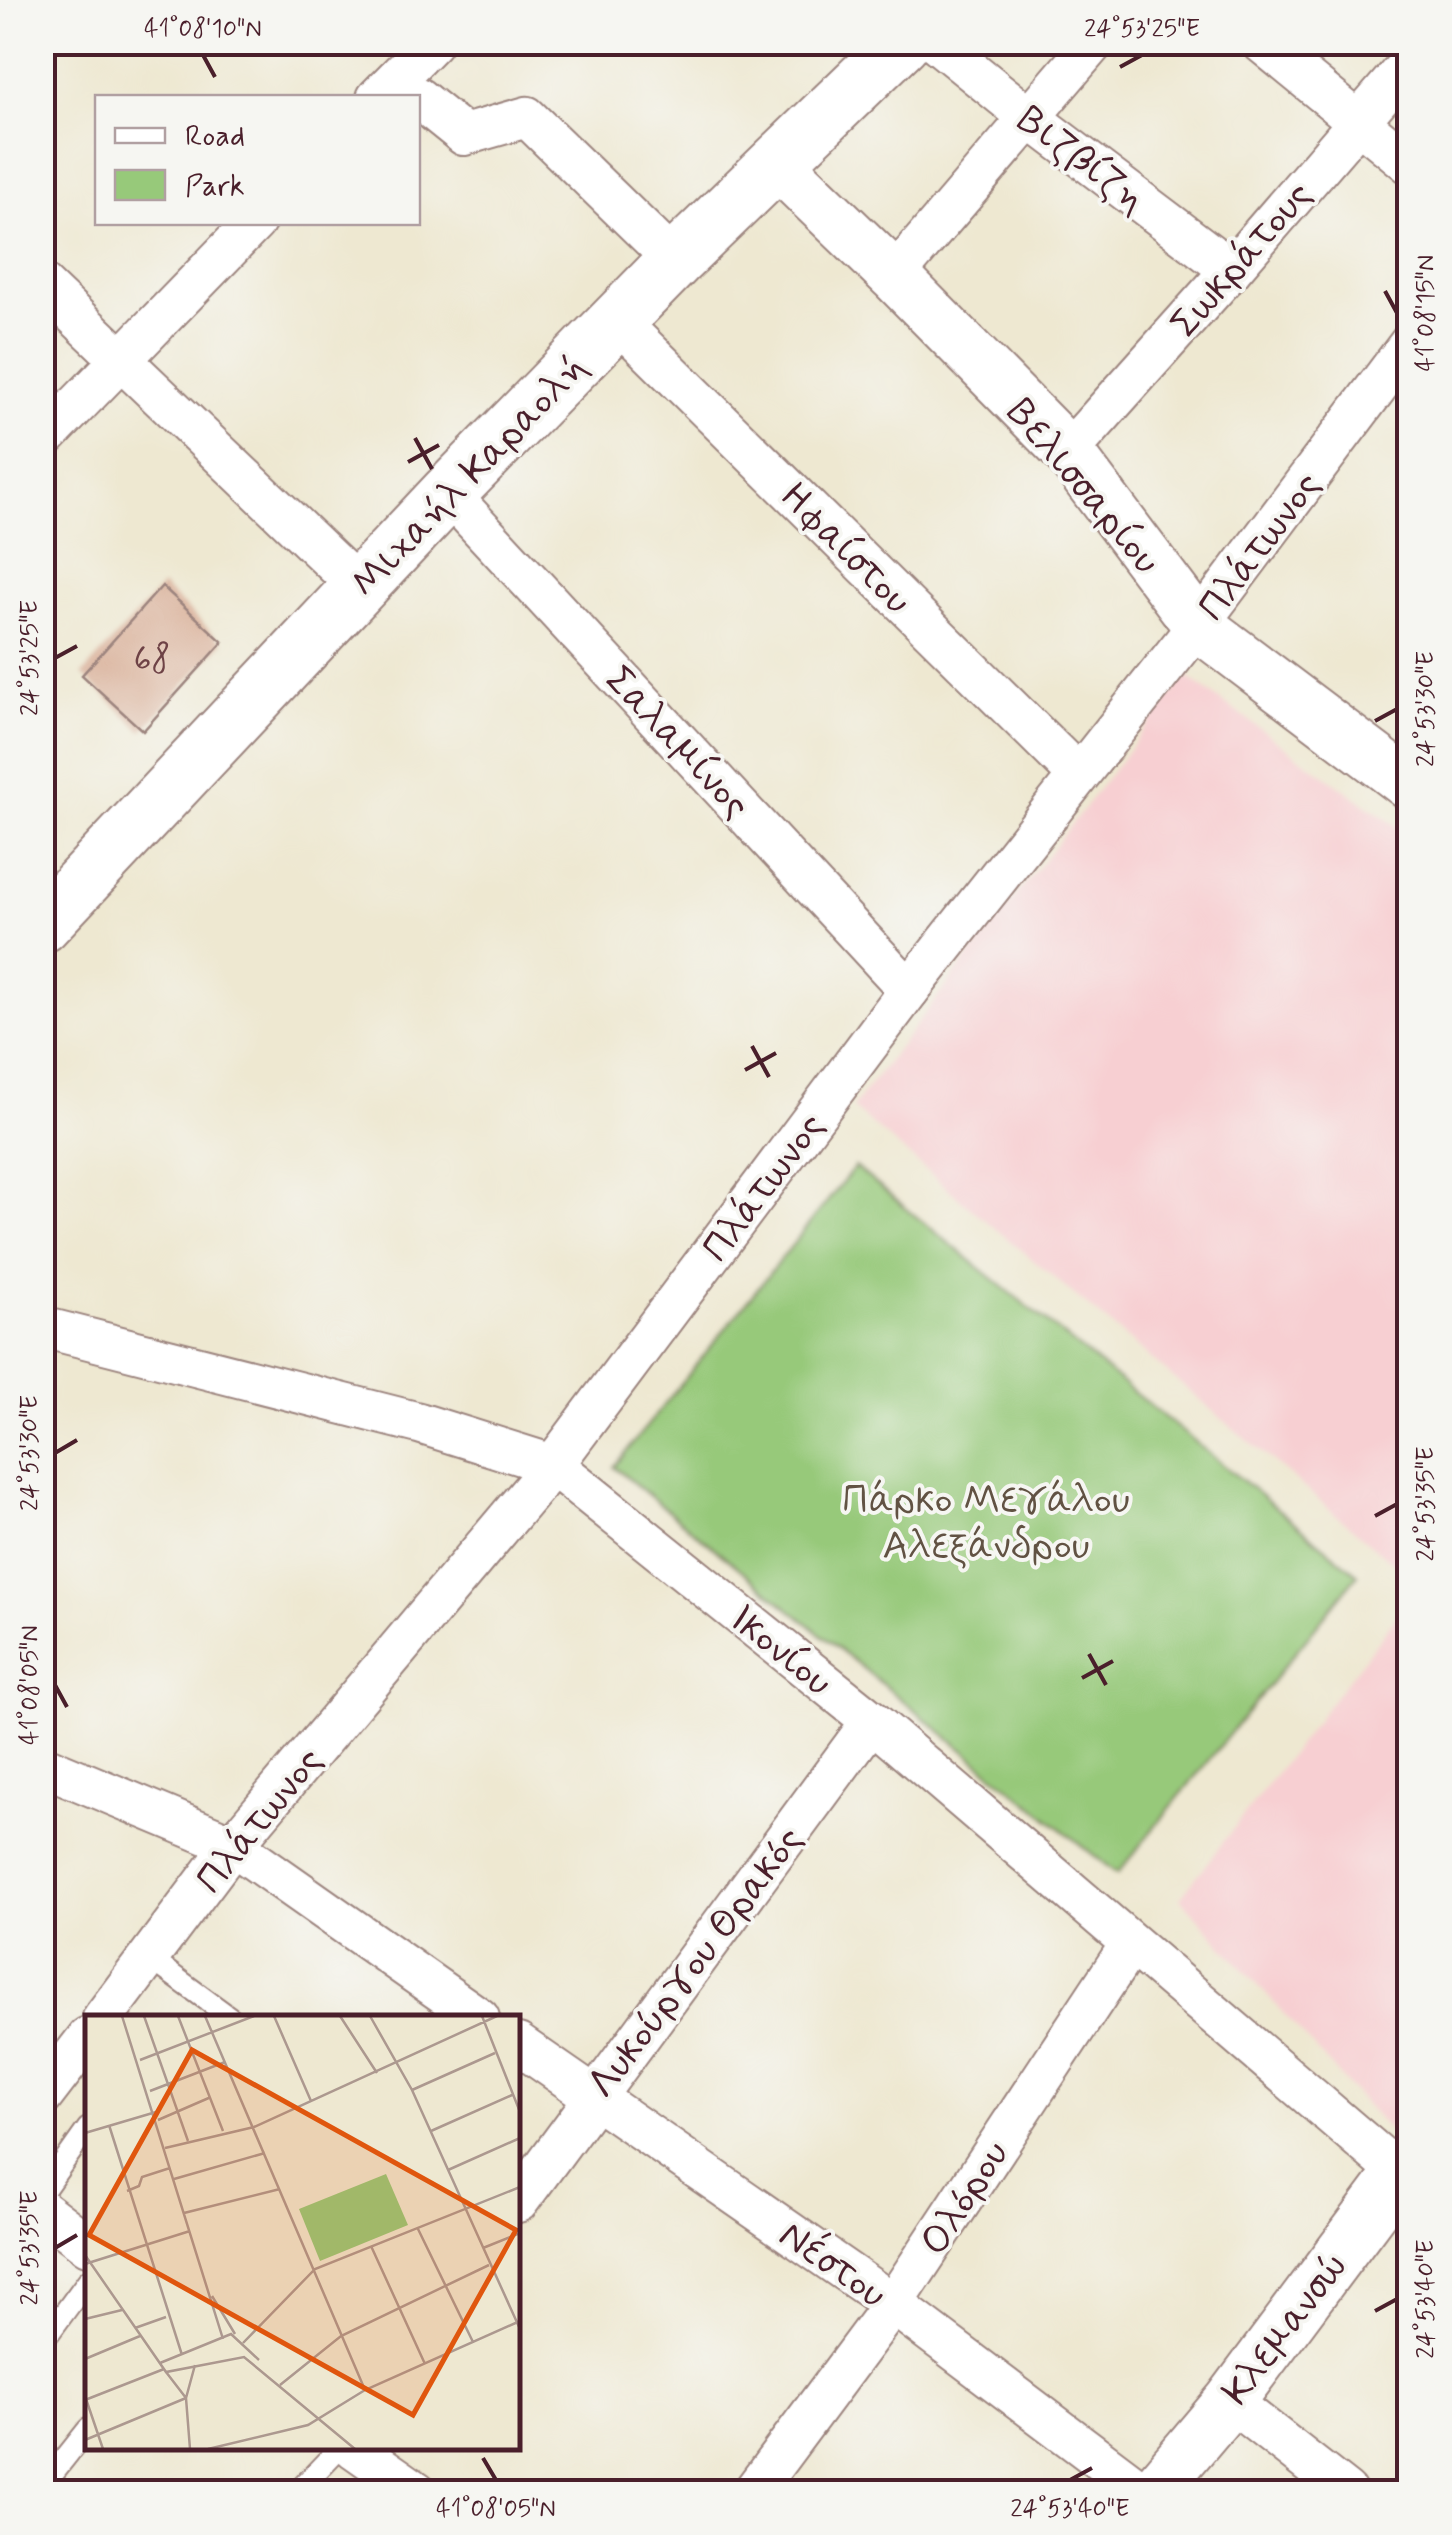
<svg xmlns="http://www.w3.org/2000/svg" width="1452" height="2535" viewBox="0 0 1452 2535" font-family="Mynerve,sans-serif">
	<rect width="100%" height="100%" fill="#f6f6f2"/>
	<filter id="ink" filterUnits="userSpaceOnUse"><feTurbulence type="fractalNoise" baseFrequency=".01" numOctaves="2"/><feDisplacementMap in="SourceGraphic" scale="20" xChannelSelector="R" yChannelSelector="G"/><feConvolveMatrix kernelMatrix="1 2 1 2 8 2 1 2 1" color-interpolation-filters="sRGB"/></filter>
	<filter id="wash" filterUnits="userSpaceOnUse"><feTurbulence type="fractalNoise" baseFrequency=".0048" numOctaves="4" result="noise"/><feDisplacementMap in="SourceGraphic" scale="40" xChannelSelector="R" yChannelSelector="G"/><feGaussianBlur stdDeviation="2.25" result="paint"/><feColorMatrix in="noise" values="0 0 0 0 0 0 0 0 0 0 0 0 0 0 0 0 0 1.4 0 .05"/><feComposite in="paint" operator="in"/></filter>
	<g filter="url(#wash)">
		<rect width="100%" height="100%" fill="#eee8d1"/>
		<!-- built -->
		<g fill="#f7cfd2">
			<polygon points="1186,676 1409,835 1409,1576 852,1108"/>
			<polygon points="1409,1600 1410,2115 1394,2137 1180,1898"/>
		</g>
		<!-- green -->
		<polygon fill="#97c97a" stroke="#707452" stroke-width="2.5" points="855,1167 1358,1574 1117,1874 614,1467"/>
		<g id="blocks">
			<!-- building -->
			<polygon fill="#d8ad95" points="162,586 223,642 143,731 82,675"/>
		</g>
	</g>
	<g filter="url(#ink)">
		<use href="#blocks" fill-opacity="0" stroke="#9c847e" stroke-width="2.5"/>
		<g fill="none" stroke-linecap="round" stroke-linejoin="round">
			<!-- service casing -->
			<g stroke="#9c847e" stroke-width="24">
				<g id="service">
					<polyline points="148,1957 231,2018"/>
					<polyline points="42,2193 88,2128"/>
					<polyline points="42,2343 88,2280"/>
					<polyline points="42,2487 88,2429"/>
					<polyline points="297,2492 339,2448"/>
				</g>
			</g>
			<!-- minor casing -->
			<g stroke="#9c847e" stroke-width="44">
				<g id="minor">
					<polyline points="936,42 1030,118 1231,270"/>
					<polyline points="1261,42 1410,164"/>
					<polyline points="377,98 432,42"/>
					<polyline points="418,98 464,135 527,117 675,261"/>
					<polyline points="894,276 1094,42"/>
					<polyline points="42,284 359,587"/>
					<polyline points="617,320 1078,775"/>
					<polyline points="42,441 255,222"/>
					<polyline points="1068,452 1231,270 1410,62"/>
					<polyline points="448,493 909,990"/>
					<polyline points="42,1327 419,1423 553,1465 872,1721 1410,2182"/>
					<polyline points="42,1765 233,1845 479,2018"/>
					<polyline points="103,2018 233,1845 553,1465 909,990 1198,625 1410,343"/>
					<polyline points="518,2044 893,2304 1143,2492"/>
					<polyline points="42,2097 88,2037"/>
					<polyline points="518,2202 872,1721"/>
					<polyline points="42,2210 88,2245"/>
					<polyline points="1230,2401 1346,2492"/>
					<polyline points="354,2448 417,2492"/>
					<polyline points="753,2492 893,2304 1130,1945"/>
				</g>
			</g>
			<!-- tertiary casing -->
			<g stroke="#9c847e" stroke-width="54">
				<g id="tertiary">
					<polyline points="777,163 894,276 1068,452 1198,625 1410,785"/>
					<polyline points="1153,2492 1230,2401 1410,2160"/>
				</g>
			</g>
			<!-- secondary casing -->
			<g stroke="#9c847e" stroke-width="59">
				<polyline id="secondary" points="42,925 448,493 675,261 902,42"/>
			</g>
			<!-- service -->
			<use href="#service" stroke="#fff" stroke-width="20"/>
			<!-- minor -->
			<use href="#minor" stroke="#fff" stroke-width="40"/>
			<!-- tertiary -->
			<use href="#tertiary" stroke="#fff" stroke-width="50"/>
			<!-- secondary -->
			<use href="#secondary" stroke="#fff" stroke-width="55"/>
		</g>
	</g>
	<!-- ticks -->
	<path fill="none" stroke="#4a1f2b" stroke-width="4" d="M 203,55 L 215,77M 1120,67 L 1142,55M 1385,291 L 1397,313M 415,438 L 432,469M 408,462 L 439,445M 55,658 L 77,646M 1375,721 L 1397,709M 752,1046 L 769,1077M 745,1070 L 776,1053M 55,1453 L 77,1440M 1375,1516 L 1397,1504M 1089,1654 L 1106,1685M 1082,1678 L 1113,1661M 55,1685 L 67,1707M 55,2248 L 77,2235M 1375,2311 L 1397,2299M 483,2458 L 496,2480M 1070,2480 L 1092,2468"/>
	<g text-anchor="middle" stroke-width="8" stroke-linejoin="round" paint-order="stroke">
		<!-- number labels -->
		<g font-size="35" fill="#6e4246">
			<text x="152" y="670">68</text>
		</g>
		<!-- street labels -->
		<g font-size="40" fill="#4a1f2b" stroke="#f6f6f2">
			<text transform="translate(1083 158) rotate(37)" y="14">Βιζβίζη</text>
			<text transform="translate(1240 258) rotate(-49)" y="14">Σωκράτους</text>
			<text transform="translate(468 474) rotate(-46)" y="14">Μιχαήλ Καραολή</text>
			<text transform="translate(1085 485) rotate(50)" y="14">Βελισσαρίου</text>
			<text transform="translate(1258 545) rotate(-53)" y="14">Πλάτωνος</text>
			<text transform="translate(847 547) rotate(45)" y="14">Ηφαίστου</text>
			<text transform="translate(679 741) rotate(47)" y="14">Σαλαμίνος</text>
			<text transform="translate(762 1186) rotate(-53)" y="14">Πλάτωνος</text>
			<text transform="translate(782 1649) rotate(39)" y="14">Ικονίου</text>
			<text transform="translate(258 1819) rotate(-51)" y="14">Πλάτωνος</text>
			<text transform="translate(694 1961) rotate(-53)" y="14">Λυκούργου Θρακός</text>
			<text transform="translate(963 2197) rotate(-57)" y="14">Ολόρου</text>
			<text transform="translate(834 2263) rotate(35)" y="14">Νέστου</text>
			<text transform="translate(1283 2328) rotate(-53)" y="14">Κλεμανσώ</text>
		</g>
		<!-- park labels -->
		<g font-size="40" fill="#615243" stroke="#f6f6f2">
			<text x="986" y="1512">Πάρκο Μεγάλου<tspan x="986" dy="46">Αλεξάνδρου</tspan></text>
		</g>
	</g>
	<!-- overview -->
	<g transform="translate(85 2015)">
		<rect width="435" height="435" fill="#eee8d1"/>
		<path d="M 301,159 L 323,210 L 235,246 L 214,194 Z" fill="#97c97a"/>
		<path fill="none" stroke="#ac988f" stroke-width="2.5" d="M 37,1 L 138,324M 59,1 L 103,126M 93,1 L 138,116M 120,1 L 280,375M 189,1 L 226,86M 255,1 L 292,58M 285,1 L 327,75 L 435,314M 397,1 L 435,97M 55,45 L 169,1M 327,75 L 410,38M 65,76 L 140,47M 73,105 L 126,82M 24,110 L 97,340M 346,116 L 427,80M 0,118 L 71,97M 80,133 L 169,112 L 412,1M 363,155 L 435,123M 89,164 L 180,138M 42,176 L 54,171 L 57,162 L 85,153M 99,198 L 195,174M 333,214 L 388,327M 286,231 L 340,349M 398,233 L 435,218M 0,240 L 81,357 L 159,342 L 270,434M 0,249 L 105,216M 127,281 L 150,319M 0,304 L 37,295M 50,313 L 81,302M 158,328 L 230,254 L 435,172M 0,344 L 55,321M 75,348 L 146,319 L 174,345M 81,357 L 101,383M 195,370 L 256,321 L 404,250M 0,381 L 18,434M 0,385 L 79,354M 0,425 L 101,383M 105,434 L 101,383 L 110,350M 123,434 L 223,410 L 280,375 L 435,306"/>
		<path fill="#e0560e" fill-opacity="0.15" stroke="#e0560e" stroke-width="5" d="M 107,35 L 431,215 L 328,400 L 4,220 Z"/>
		<rect width="435" height="435" fill="none" stroke="#4a1f2b" stroke-width="5"/>
	</g>
	<!-- margin -->
	<rect width="1452" height="2535" fill="none" stroke="#f6f6f2" stroke-width="110"/>
	<!-- legend -->
	<rect x="95" y="95" width="325" height="130" fill="#f6f6f2" stroke="#b1a0a2" stroke-width="2.5"/>
	<rect x="115" y="128" width="50" height="15" fill="#ffffff" stroke="#b1a0a2" stroke-width="2.5"/>
	<text x="185" y="145" font-size="30" fill="#4a1f2b">Road</text>
	<rect x="115" y="170" width="50" height="30" fill="#97c97a" stroke="#b1a0a2" stroke-width="2.5"/>
	<text x="185" y="195" font-size="30" fill="#4a1f2b">Park</text>
	<rect x="55" y="55" width="1342" height="2425" fill="none" stroke="#4a1f2b" stroke-width="4"/>
	<g font-size="25" text-anchor="middle" fill="#4a1f2b">
		<text x="203" y="36">41°08'10"N</text>
		<text x="1142" y="36">24°53'25"E</text>
		<text transform="translate(1424 313) rotate(-90)" y="9">41°08'15"N</text>
		<text transform="translate(28 658) rotate(-90)" y="9">24°53'25"E</text>
		<text transform="translate(1424 709) rotate(-90)" y="9">24°53'30"E</text>
		<text transform="translate(28 1453) rotate(-90)" y="9">24°53'30"E</text>
		<text transform="translate(1424 1504) rotate(-90)" y="9">24°53'35"E</text>
		<text transform="translate(28 1685) rotate(-90)" y="9">41°08'05"N</text>
		<text transform="translate(28 2248) rotate(-90)" y="9">24°53'35"E</text>
		<text transform="translate(1424 2299) rotate(-90)" y="9">24°53'40"E</text>
		<text x="496" y="2516">41°08'05"N</text>
		<text x="1070" y="2516">24°53'40"E</text>
	</g>
</svg>
